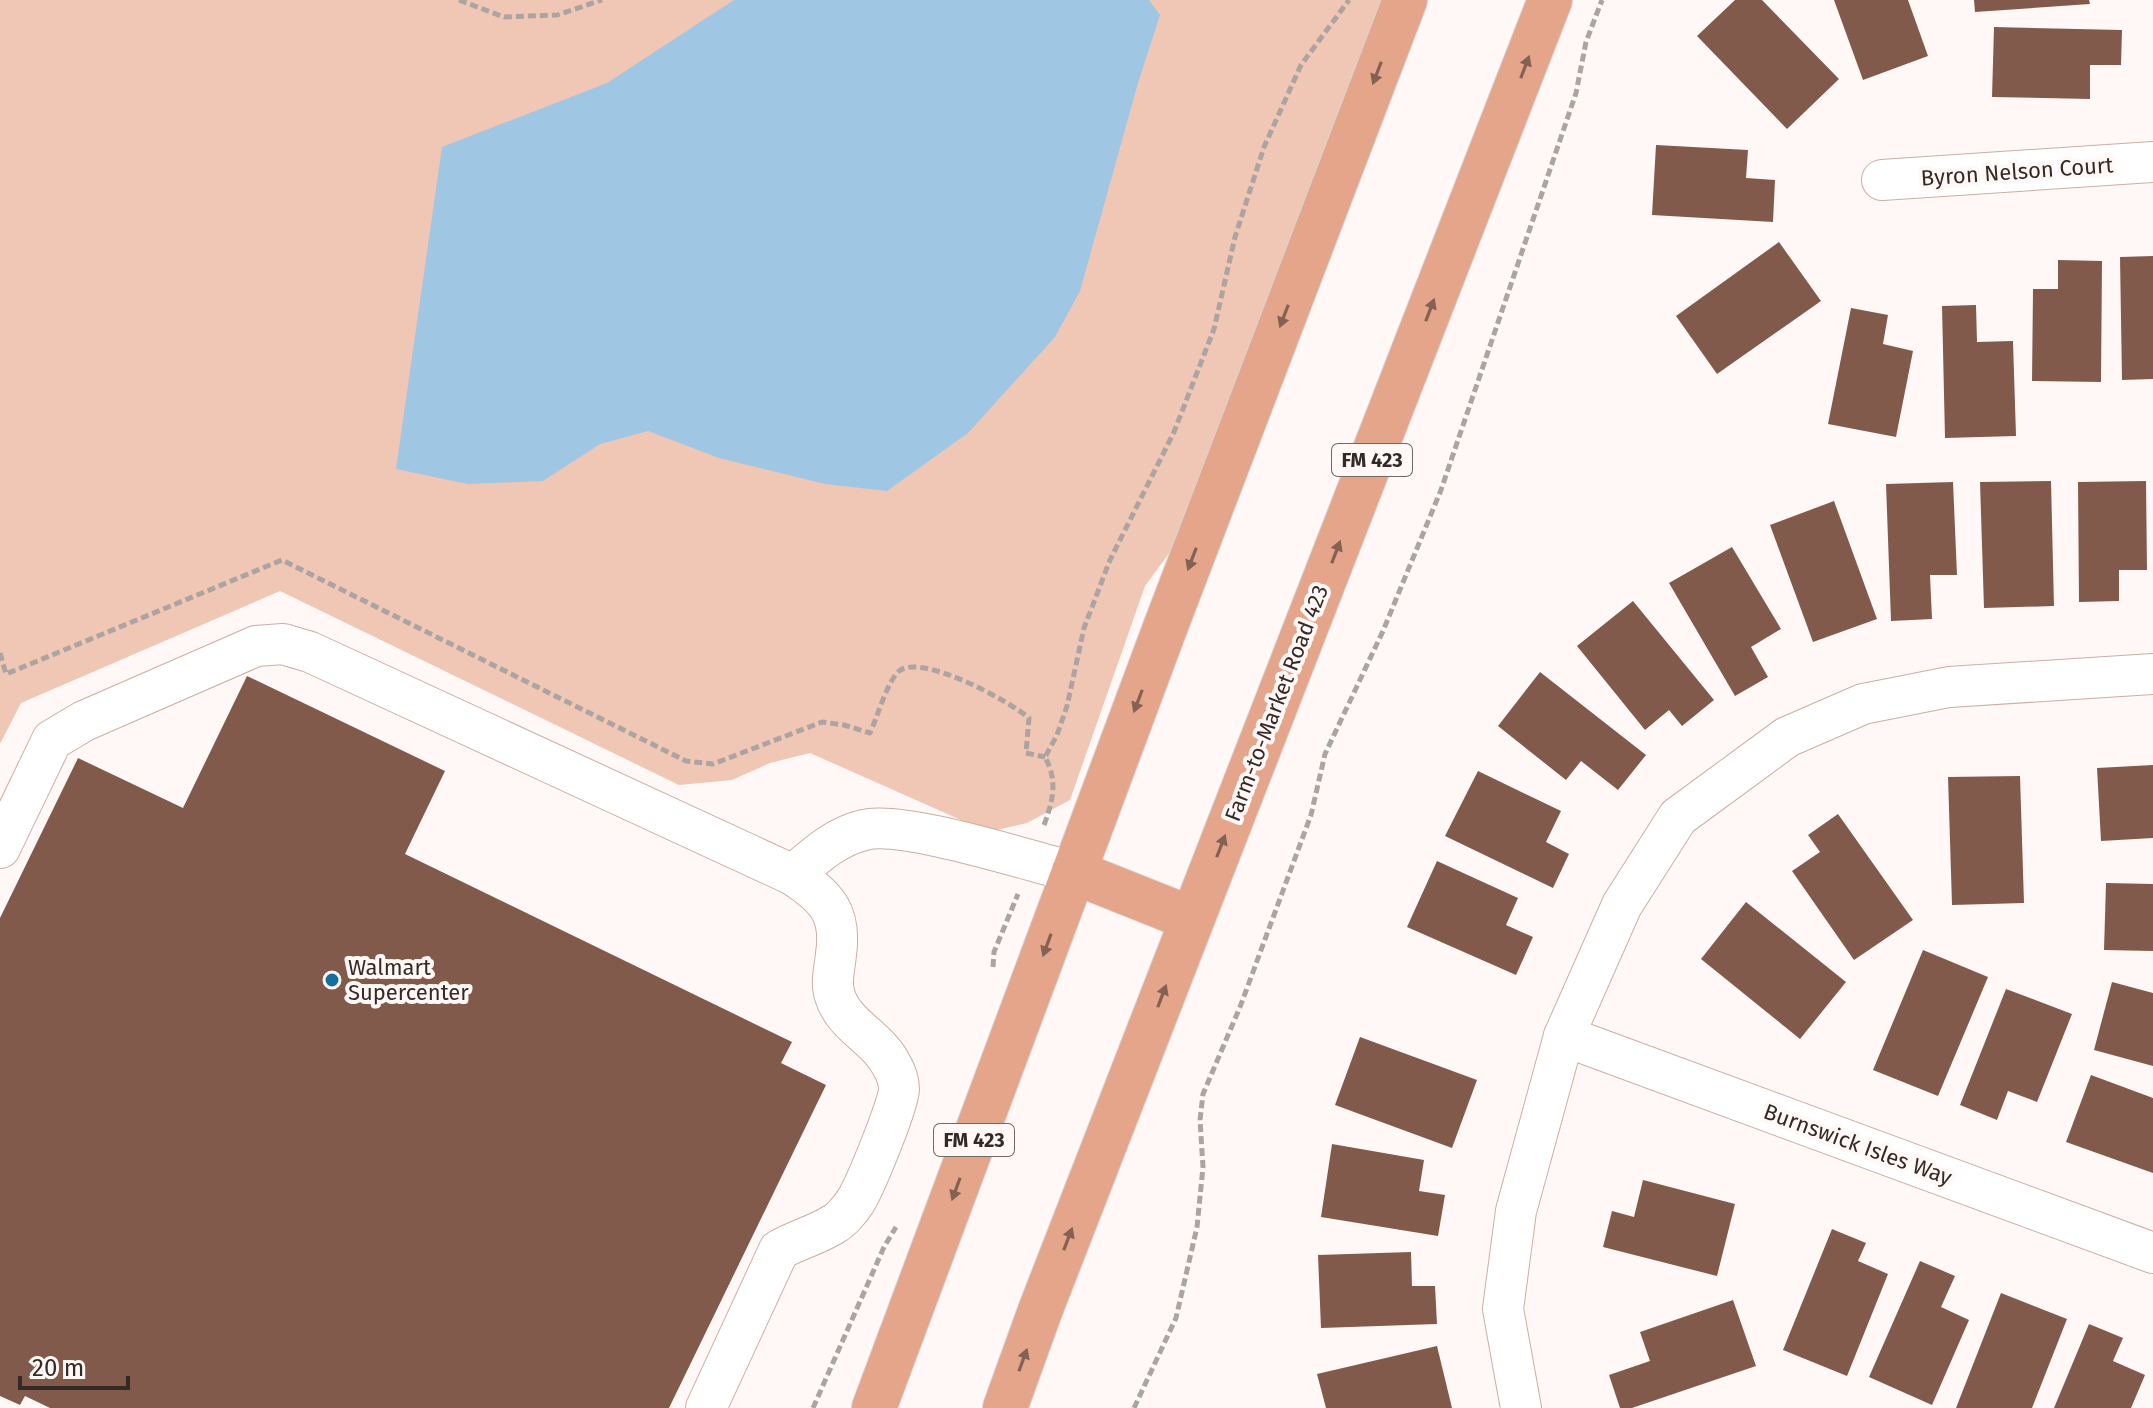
<svg xmlns="http://www.w3.org/2000/svg" width="2153" height="1408" viewBox="0 0 2153 1408" font-family="'Fira Sans',sans-serif">
	<rect width="100%" height="100%" fill="#fff8f6"/>
	<!-- green -->
	<polygon fill="#f0c6b5" points="0,0 1382,0 1178,541 1145,586 1070,800 1027,823 988,832 810,753 770,763 732,780 679,785 280,591 21,703 0,744"/>
	<!-- water -->
	<polygon fill="#9fc7e3" points="734,0 1149,0 1160,15 1138,83 1080,291 1055,337 968,433 887,491 825,484 719,458 648,431 600,444 543,481 468,484 396,469 442,147 607,83"/>
	<!-- building -->
	<g fill="#825a4b">
		<polygon points="1735,0 1762,0 1839,79 1787,129 1697,36"/>
		<polygon points="1834,0 1908,0 1928,56 1863,80"/>
		<polygon points="1974,0 2089,0 2090,4 1975,12"/>
		<polygon points="1994,27 2122,30 2121,65 2090,65 2090,99 1992,97"/>
		<polygon points="1656,145 1748,150 1746,178 1775,180 1773,222 1652,215"/>
		<polygon points="1779,242 1821,301 1717,374 1676,316"/>
		<polygon points="2153,256 2153,379 2122,380 2120,257"/>
		<polygon points="2058,260 2102,261 2101,382 2032,381 2033,289 2058,289"/>
		<polygon points="1976,305 1977,342 2013,341 2016,436 1945,438 1942,306"/>
		<polygon points="1851,308 1888,315 1883,344 1913,351 1896,437 1828,424"/>
		<polygon points="2051,481 2054,606 1984,608 1980,482"/>
		<polygon points="2146,481 2147,570 2119,570 2119,601 2079,602 2078,482"/>
		<polygon points="1953,482 1957,575 1930,575 1932,619 1891,621 1886,484"/>
		<polygon points="1834,501 1877,619 1813,642 1770,525"/>
		<polygon points="1732,547 1781,629 1751,647 1768,677 1735,696 1669,583"/>
		<polygon points="1633,601 1714,700 1682,726 1669,710 1645,730 1577,646"/>
		<polygon points="1540,672 1646,755 1618,790 1581,761 1566,780 1498,726"/>
		<polygon points="247,676 445,771 405,854 792,1042 781,1063 826,1085 669,1408 50,1408 25,1396 20,1405 0,1396 0,918 78,758 183,808"/>
		<polygon points="2153,765 2153,838 2101,841 2097,768"/>
		<polygon points="1478,771 1561,811 1546,842 1569,854 1553,888 1445,836"/>
		<polygon points="2020,776 2024,903 1952,905 1948,777"/>
		<polygon points="1838,814 1913,920 1854,960 1792,871 1820,852 1808,835"/>
		<polygon points="1437,861 1518,898 1506,925 1533,937 1516,975 1407,927"/>
		<polygon points="2106,883 2153,884 2153,951 2104,950"/>
		<polygon points="1746,902 1846,982 1800,1039 1701,959"/>
		<polygon points="1923,950 1988,977 1938,1096 1873,1070"/>
		<polygon points="2112,982 2153,993 2153,1066 2094,1050"/>
		<polygon points="2006,989 2072,1014 2037,1102 2008,1091 1997,1120 1960,1105"/>
		<polygon points="1360,1037 1477,1080 1452,1148 1335,1105"/>
		<polygon points="2091,1075 2153,1098 2153,1173 2066,1142"/>
		<polygon points="1332,1144 1424,1160 1419,1191 1445,1195 1438,1236 1321,1217"/>
		<polygon points="1643,1180 1735,1204 1717,1276 1603,1247 1612,1211 1634,1217"/>
		<polygon points="1832,1229 1866,1243 1858,1261 1888,1274 1847,1376 1783,1350"/>
		<polygon points="1411,1252 1412,1286 1435,1286 1437,1324 1321,1328 1318,1255"/>
		<polygon points="1920,1261 1955,1276 1941,1307 1969,1320 1932,1405 1869,1377"/>
		<polygon points="2001,1293 2067,1319 2032,1408 1956,1408"/>
		<polygon points="1733,1300 1756,1366 1632,1408 1620,1408 1609,1375 1650,1361 1640,1332"/>
		<polygon points="2089,1324 2123,1338 2113,1361 2145,1375 2131,1408 2054,1408"/>
		<polygon points="1437,1346 1452,1408 1326,1408 1317,1374"/>
	</g>
	<g fill="none" stroke-linecap="round" stroke-linejoin="round">
		<!-- minor casing -->
		<g stroke="#ccaea2" stroke-width="42">
			<g id="minor">
				<polyline points="1882,180 2153,162"/>
				<path d="M 0,848 L 52,740 L 84,721 L 256,646 L 283,644 L 310,652 L 793,875 C 826,897 842,912 836,954 C 835,968 830,982 835,996 C 844,1026 879,1038 892,1066 C 896,1072 899,1082 899,1089 C 899,1104 864,1189 855,1202 C 850,1210 841,1220 834,1224 C 817,1235 796,1240 779,1250 L 706,1408"/>
				<path d="M 793,875 C 815,856 835,837 864,830 C 903,820 1029,861 1074,872"/>
				<polyline points="1564,1036 2153,1253"/>
				<polyline points="1521,1408 1503,1309 1516,1211 1564,1036 1622,905 1678,817 1787,737 1863,704 1949,687 2153,674"/>
			</g>
		</g>
		<!-- major casing -->
		<g stroke="#d7d4d3" stroke-width="46">
			<g id="major">
				<polyline points="1074,872 1192,919"/>
				<polyline points="874,1408 1165,628 1405,0"/>
				<polyline points="1005,1408 1040,1311 1550,0"/>
			</g>
		</g>
		<!-- path -->
		<g stroke="#ada4a1" stroke-width="5" stroke-dasharray="8 4" stroke-linecap="butt">
			<polyline points="459,0 504,17 557,15 602,0"/>
			<path d="M 0,653 L 6,674 L 282,560 L 686,761 L 713,764 L 822,722 L 844,725 L 870,733 C 877,718 887,682 899,671 C 922,653 1009,701 1029,718 L 1026,753 L 1045,757"/>
			<path d="M 1044,825 C 1053,801 1058,781 1045,757 L 1057,735 L 1067,706 L 1084,628 L 1110,560 L 1174,432 L 1214,329 L 1235,237 L 1264,147 L 1301,65 L 1349,0"/>
			<polyline points="993,967 994,952 1018,894"/>
			<polyline points="813,1408 884,1247 896,1227"/>
			<polyline points="1134,1408 1176,1318 1197,1227 1203,1167 1200,1120 1203,1094 1240,1007 1311,815 1325,754 1383,631 1441,490 1576,93 1586,42 1602,0"/>
		</g>
		<!-- minor -->
		<use href="#minor" stroke="#fff" stroke-width="40"/>
		<!-- major -->
		<use href="#major" stroke="#e4a58b" stroke-width="44"/>
	</g>
	<!-- one-way arrows -->
	<defs><path id="oneway-solid" d="M-6-.8H1V-3.2L6.5 0L1 3.2V.8H-6Z" transform="scale(2)"/></defs>
	<g fill="#846153">
		<use href="#oneway-solid" transform="translate(1525 67) rotate(-69)"/>
		<use href="#oneway-solid" transform="translate(1377 73) rotate(111)"/>
		<use href="#oneway-solid" transform="translate(1430 310) rotate(-69)"/>
		<use href="#oneway-solid" transform="translate(1284 316) rotate(111)"/>
		<use href="#oneway-solid" transform="translate(1336 552) rotate(-69)"/>
		<use href="#oneway-solid" transform="translate(1192 559) rotate(111)"/>
		<use href="#oneway-solid" transform="translate(1138 701) rotate(111)"/>
		<use href="#oneway-solid" transform="translate(1221 846) rotate(-69)"/>
		<use href="#oneway-solid" transform="translate(1047 945) rotate(110)"/>
		<use href="#oneway-solid" transform="translate(1162 996) rotate(-69)"/>
		<use href="#oneway-solid" transform="translate(956 1189) rotate(110)"/>
		<use href="#oneway-solid" transform="translate(1068 1239) rotate(-69)"/>
		<use href="#oneway-solid" transform="translate(1023 1360) rotate(-70)"/>
	</g>
	<!-- markers -->
	<circle fill="#146e9e" stroke="#fff8f6" stroke-width="3" cx="332" cy="980" r="8"/>
	<g text-anchor="middle" stroke-width="8" stroke-linejoin="round" paint-order="stroke">
		<!-- shield labels -->
		<g fill="#fff8f6" stroke="#726764" stroke-width="2">
			<rect x="1332" y="444" width="80" height="32" rx="6"/>
			<rect x="934" y="1124" width="80" height="32" rx="6"/>
		</g>
		<g font-size="20" font-weight="bold" fill="#352925">
			<text x="1372" y="467">FM 423</text>
			<text x="974" y="1147">FM 423</text>
		</g>
		<!-- street labels -->
		<g font-size="22" fill="#352925" stroke="#fff8f6">
			<text transform="translate(2017 171) rotate(-4)" y="8">Byron Nelson Court</text>
			<text transform="translate(1276 703) rotate(-69)" y="8">Farm-to-Market Road 423</text>
			<text transform="translate(1858 1144) rotate(20)" y="8">Burnswick Isles Way</text>
		</g>
		<!-- poi labels -->
		<g font-size="22" fill="#352925" stroke="#fff8f6" text-anchor="start">
			<text x="348" y="975">Walmart<tspan x="348" dy="25">Supercenter</tspan></text>
		</g>
	</g>
	<!-- scale -->
	<path d="M20 1376v12h108v-12" fill="none" stroke="#352925" stroke-width="4"/>
	<text x="32" y="1376" font-size="24" fill="#352925" stroke="#fff8f6" stroke-width="6" paint-order="stroke">20 m</text>
</svg>
